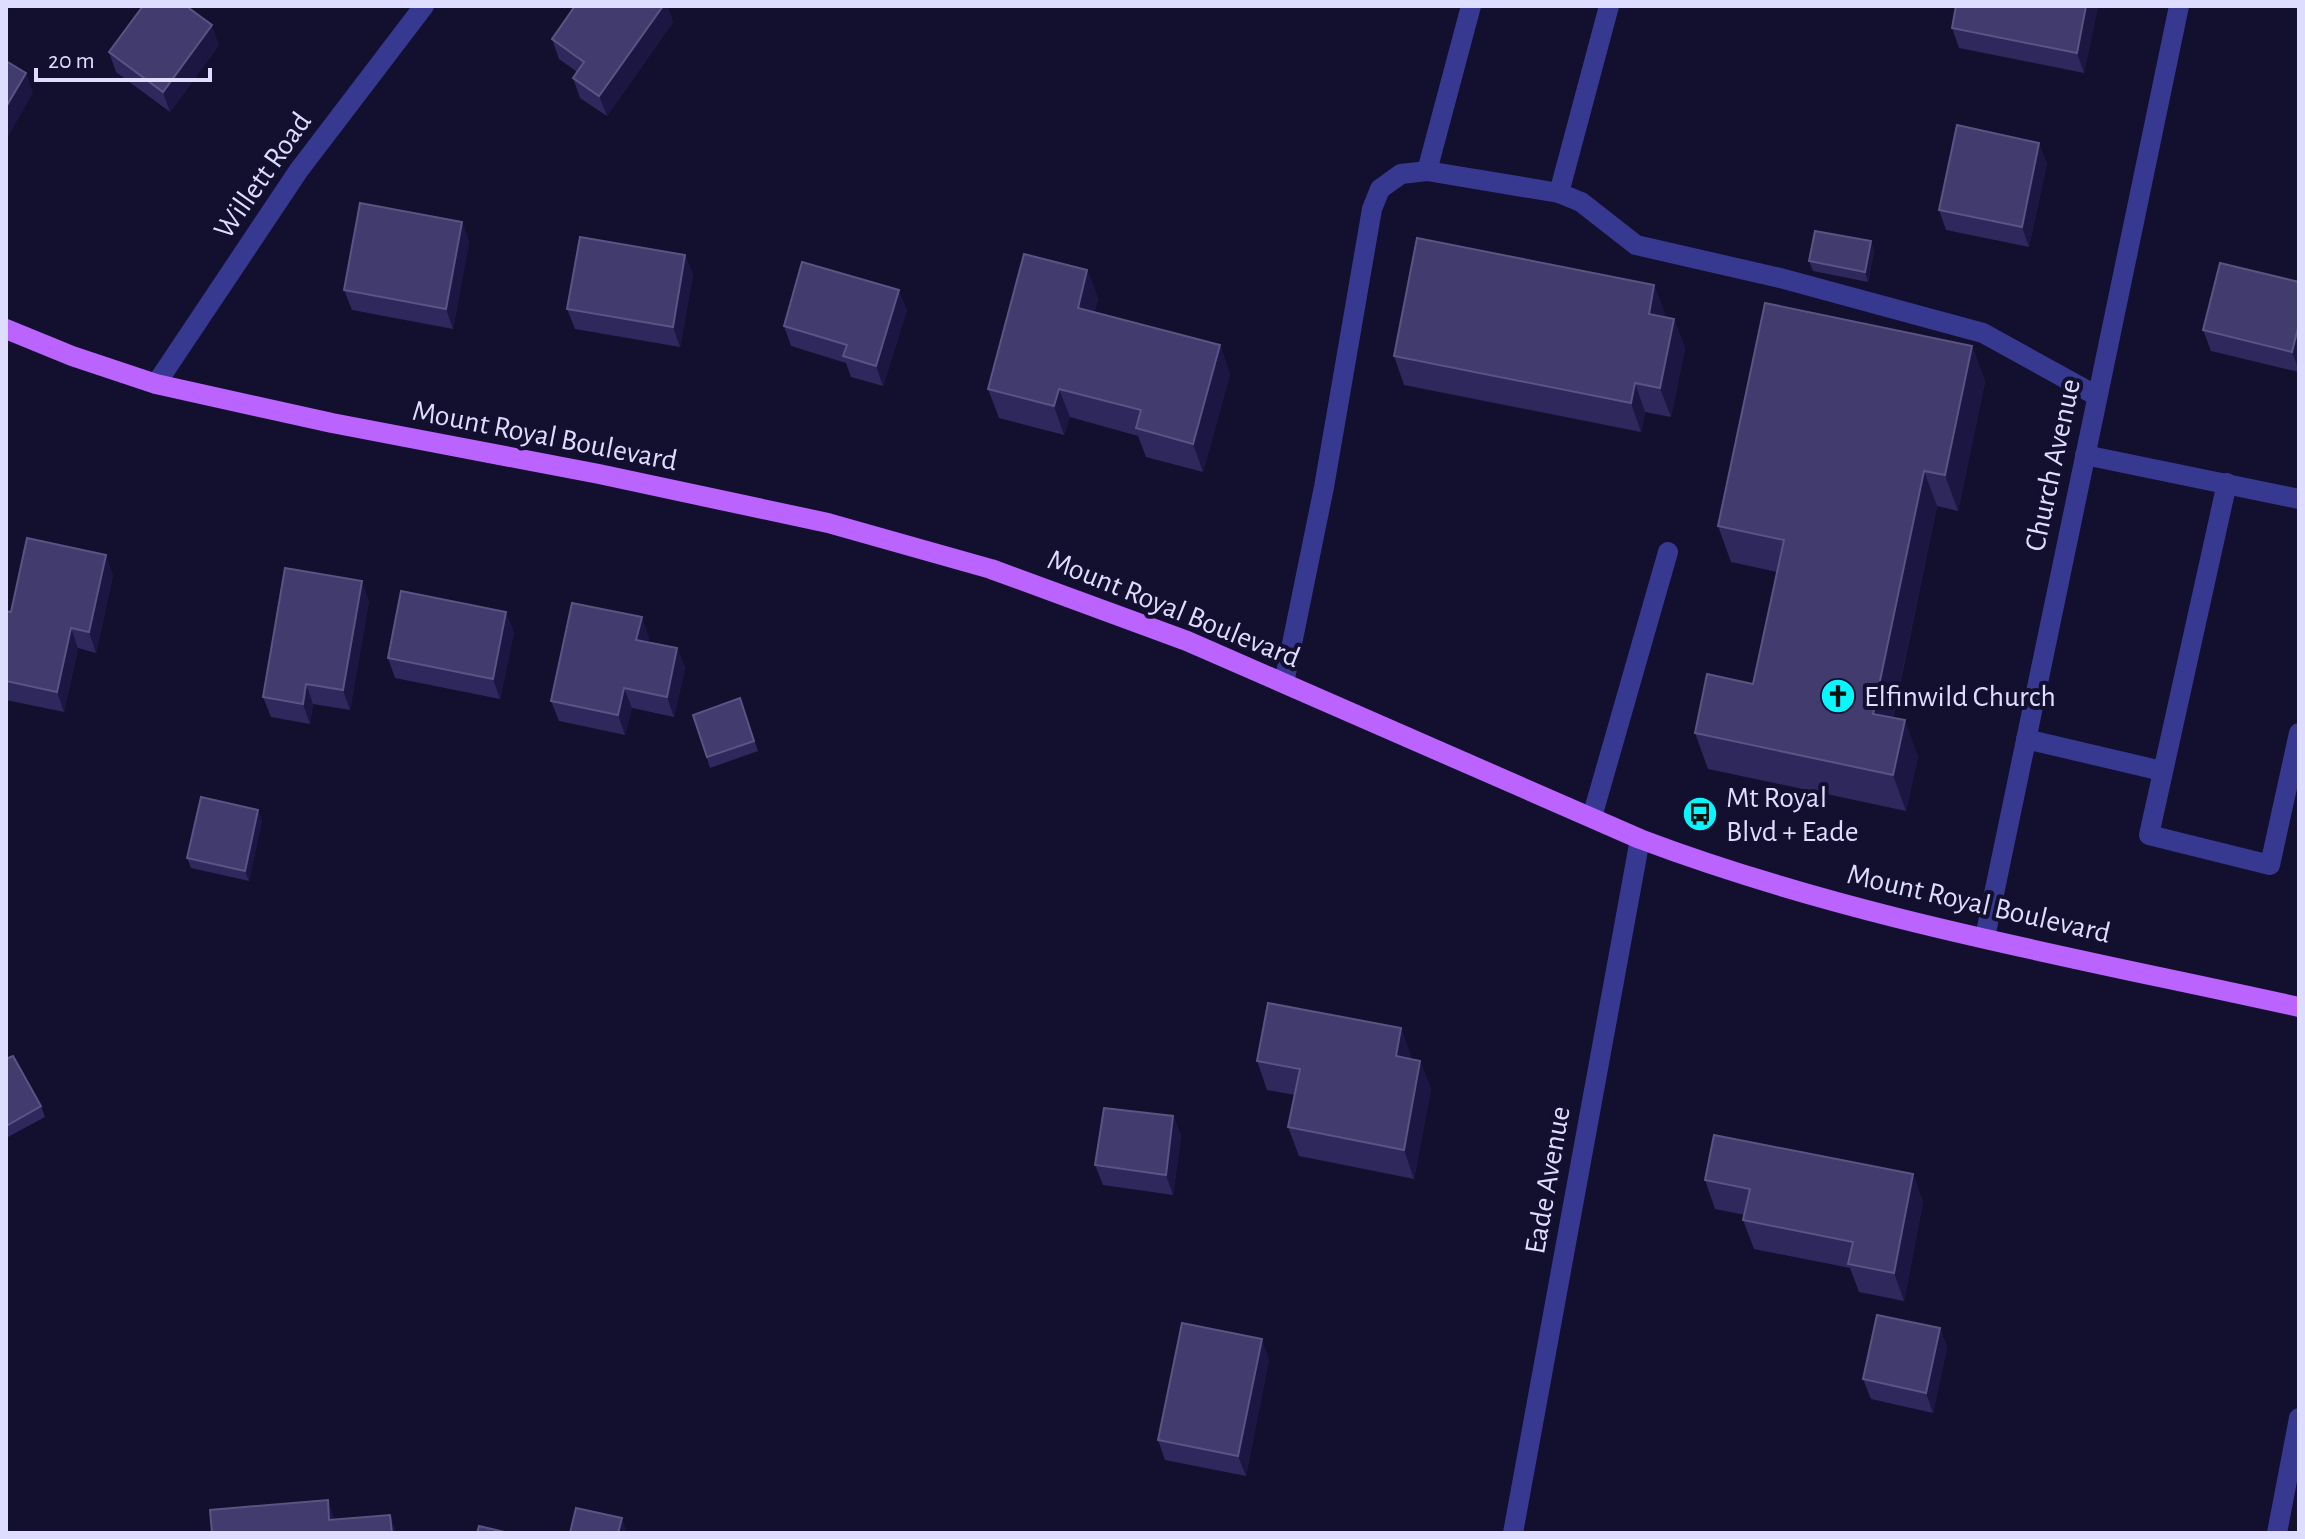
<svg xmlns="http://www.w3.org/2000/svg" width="2305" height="1539" viewBox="0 0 2305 1539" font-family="'Alegreya Sans',sans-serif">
	<rect width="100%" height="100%" fill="#130f2e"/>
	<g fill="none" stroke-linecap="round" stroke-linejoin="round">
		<!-- minor -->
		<g stroke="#373990" stroke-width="20">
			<polyline points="1427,171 1471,6"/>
			<polyline points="1559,193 1609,6"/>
			<polyline points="156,384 299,170 424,6"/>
			<polyline points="2085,455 2299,499"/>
			<polyline points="2227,483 2149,835 2270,865 2299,733"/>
			<polyline points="1284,683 1324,487 1372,209 1380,189 1401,174 1427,171 1559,193 1581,202 1636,245 1780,278 1983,333 2097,396"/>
			<polyline points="2026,739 2162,771"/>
			<polyline points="1592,817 1668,552"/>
			<polyline points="1985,937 2179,6"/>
			<polyline points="1513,1533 1640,839"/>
			<polyline points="2277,1533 2299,1418"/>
		</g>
		<!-- major -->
		<path stroke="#ba63ff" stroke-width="20" d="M 6,329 L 72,356 L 156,384 L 332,423 L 599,474 L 828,523 L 991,569 L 1187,641 L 1640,839 C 1852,919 2078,958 2299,1007"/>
	</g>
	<!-- wall -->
	<g fill="#2e285c">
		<polygon points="575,6 667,6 673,22 607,116 580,98 573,78 577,72 559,59 552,39"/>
		<polygon points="1956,6 2098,6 2084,73 1959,48 1952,28"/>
		<polygon points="219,45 170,112 116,72 109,52"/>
		<polygon points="2047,163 2029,247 1946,230 1939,210"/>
		<polygon points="462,222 469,242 453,329 352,310 344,290"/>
		<polygon points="1871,241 1874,252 1868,282 1813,271 1809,261"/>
		<polygon points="685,255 693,275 680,347 575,329 567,309"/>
		<polygon points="1087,270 1098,299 1094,312 1220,345 1230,374 1203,472 1146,457 1138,436 1070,417 1064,435 999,418 988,389"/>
		<polygon points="2299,282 2299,372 2211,351 2203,330"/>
		<polygon points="1654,285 1665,314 1664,317 1674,319 1685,348 1671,417 1645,412 1641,432 1404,385 1394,356"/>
		<polygon points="907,310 883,386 851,377 846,363 791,346 784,326"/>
		<polygon points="1972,346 1985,382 1958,511 1937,506 1893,718 1918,756 1906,811 1708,769 1695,733 1753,684 1777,572 1731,562 1718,526"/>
		<polygon points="113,575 96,653 78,648 64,712 6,700 6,611 11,612"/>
		<polygon points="369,601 350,710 313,704 310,724 271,717 263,697"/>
		<polygon points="514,632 500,699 395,678 388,658"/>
		<polygon points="649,637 648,642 677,648 685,668 674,717 632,708 625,735 559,721 551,701"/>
		<polygon points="740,698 758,751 710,768 693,715"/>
		<polygon points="262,820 249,881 191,868 187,858"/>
		<polygon points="1401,1028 1411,1057 1411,1059 1420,1061 1431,1089 1414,1179 1299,1156 1288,1127 1295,1095 1267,1090 1257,1061"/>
		<polygon points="6,1059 41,1106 45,1117 6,1138"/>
		<polygon points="1173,1116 1181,1136 1173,1195 1103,1185 1095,1165"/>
		<polygon points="1913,1174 1923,1202 1904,1301 1859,1292 1850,1268 1754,1249 1743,1220 1745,1215 1715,1209 1705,1180"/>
		<polygon points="1940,1328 1947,1348 1933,1413 1871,1399 1863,1379"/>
		<polygon points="1269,1359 1246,1476 1165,1460 1158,1440"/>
	</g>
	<!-- shaded-wall -->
	<g fill="#1b1642">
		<polygon points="663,6 667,6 673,22 607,116 599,96"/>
		<polygon points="2086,6 2098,6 2084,73 2077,53"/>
		<polygon points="212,25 219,45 170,112 163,92"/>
		<polygon points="26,73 33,93 6,140 6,107"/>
		<polygon points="2039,143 2047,163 2029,247 2022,227"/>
		<polygon points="462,222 469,242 453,329 446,309"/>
		<polygon points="1871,241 1874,252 1868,282 1865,272"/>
		<polygon points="685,255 693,275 680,347 673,327"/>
		<polygon points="1087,270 1098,299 1088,336 1078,308"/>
		<polygon points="1654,285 1665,314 1659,343 1649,314"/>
		<polygon points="899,290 907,310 883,386 876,366"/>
		<polygon points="1674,319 1685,348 1671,417 1660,388"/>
		<polygon points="2299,324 2299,371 2292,352"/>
		<polygon points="1220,345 1230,374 1203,472 1193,444"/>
		<polygon points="1972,346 1985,382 1958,511 1945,475"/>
		<polygon points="1635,383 1645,412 1641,432 1631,403"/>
		<polygon points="1059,389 1070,417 1064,435 1054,406"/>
		<polygon points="1924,471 1937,506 1886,749 1873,714"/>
		<polygon points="106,555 113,575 96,653 89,632"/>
		<polygon points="362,581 369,601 350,710 343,690"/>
		<polygon points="506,612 514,632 500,699 493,679"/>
		<polygon points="642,617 649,637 644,660 636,640"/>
		<polygon points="71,628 78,648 64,712 57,692"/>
		<polygon points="677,648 685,668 674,717 667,697"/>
		<polygon points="306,684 313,704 310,724 303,704"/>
		<polygon points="624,688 632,708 625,735 618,715"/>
		<polygon points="1905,720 1918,756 1906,811 1893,775"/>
		<polygon points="258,810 262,820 249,881 245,871"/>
		<polygon points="1401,1028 1411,1057 1406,1084 1396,1056"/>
		<polygon points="1420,1061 1431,1089 1414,1179 1404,1150"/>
		<polygon points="1173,1116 1181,1136 1173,1195 1166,1175"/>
		<polygon points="1913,1174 1923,1202 1904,1301 1894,1273"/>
		<polygon points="1940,1328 1947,1348 1933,1413 1926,1393"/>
		<polygon points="1262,1339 1269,1359 1246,1476 1238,1456"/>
		<polygon points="328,1500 335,1520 329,1520"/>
		<polygon points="390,1515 397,1533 392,1533"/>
		<polygon points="622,1518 627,1533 618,1533"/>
	</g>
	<!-- building -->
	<g fill="#413b6e" stroke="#5a5484" stroke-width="2">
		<polygon points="143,6 186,6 212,25 163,92 109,52"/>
		<polygon points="575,6 663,6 599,96 573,78 584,62 552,39"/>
		<polygon points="1956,6 2086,6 2077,53 1952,28"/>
		<polygon points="6,61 26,73 6,107"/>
		<polygon points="1957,125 2039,143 2022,227 1939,210"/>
		<polygon points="360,203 462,222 446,309 344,290"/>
		<polygon points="1815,231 1871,241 1865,272 1809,261"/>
		<polygon points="580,237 685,255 673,327 567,309"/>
		<polygon points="1417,238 1654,285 1649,314 1674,319 1660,388 1635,383 1631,403 1394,356"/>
		<polygon points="1024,254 1087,270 1078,308 1220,345 1193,444 1136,428 1141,410 1059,389 1054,406 988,389"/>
		<polygon points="802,262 899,290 876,366 843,356 847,345 784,326"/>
		<polygon points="2220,263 2299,282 2299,324 2292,352 2203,330"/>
		<polygon points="1765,303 1972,346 1945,475 1924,471 1873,714 1905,720 1893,775 1695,733 1707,674 1753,684 1784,540 1718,526"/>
		<polygon points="27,538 106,555 89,632 71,628 57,692 6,681 6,611 11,612"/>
		<polygon points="285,568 362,581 343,690 306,684 303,704 263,697"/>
		<polygon points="401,591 506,612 493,679 388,658"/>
		<polygon points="572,603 642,617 636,640 677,648 667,697 624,688 618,715 551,701"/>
		<polygon points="740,698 754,741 707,757 693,715"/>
		<polygon points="201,797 258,810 245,871 187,858"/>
		<polygon points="1268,1003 1401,1028 1396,1056 1420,1061 1404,1150 1288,1127 1300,1069 1257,1061"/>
		<polygon points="13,1056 41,1106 6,1126 6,1059"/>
		<polygon points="1104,1108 1173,1116 1166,1175 1095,1165"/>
		<polygon points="1714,1135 1913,1174 1894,1273 1848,1264 1853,1242 1743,1220 1750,1189 1705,1180"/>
		<polygon points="1877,1315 1940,1328 1926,1393 1863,1379"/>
		<polygon points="1182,1323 1262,1339 1238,1456 1158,1440"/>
		<polygon points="328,1500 329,1520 390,1515 392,1533 212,1533 210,1510"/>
		<polygon points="576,1508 622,1518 618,1533 570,1533"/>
		<polygon points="479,1526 509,1533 477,1533"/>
	</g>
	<!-- icons -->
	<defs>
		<g id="church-disc" transform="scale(1.8)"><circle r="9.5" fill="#08f7ff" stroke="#130f2e"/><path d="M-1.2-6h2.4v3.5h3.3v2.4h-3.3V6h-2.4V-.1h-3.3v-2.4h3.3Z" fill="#111"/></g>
		<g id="bus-disc" transform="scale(1.8)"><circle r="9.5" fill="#08f7ff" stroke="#130f2e"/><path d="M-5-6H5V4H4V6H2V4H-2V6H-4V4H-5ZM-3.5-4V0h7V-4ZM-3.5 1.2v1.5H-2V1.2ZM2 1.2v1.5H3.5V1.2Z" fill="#111"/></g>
	</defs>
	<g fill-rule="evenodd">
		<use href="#church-disc" x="1838" y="696"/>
		<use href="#bus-disc" x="1700" y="814"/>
	</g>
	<g text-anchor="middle" stroke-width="8" stroke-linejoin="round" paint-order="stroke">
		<!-- street labels -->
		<g font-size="30" fill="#dedcff" stroke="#130f2e">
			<text transform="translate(262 175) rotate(-55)" y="10">Willett Road</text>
			<text transform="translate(545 435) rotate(11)" y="10">Mount Royal Boulevard</text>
			<text transform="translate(2052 465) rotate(-78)" y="10">Church Avenue</text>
			<text transform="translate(1174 608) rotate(22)" y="10">Mount Royal Boulevard</text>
			<text transform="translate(1979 903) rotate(13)" y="10">Mount Royal Boulevard</text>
			<text transform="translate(1547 1180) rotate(-80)" y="10">Eade Avenue</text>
		</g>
		<!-- poi labels -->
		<g font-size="30" fill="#dedcff" stroke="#130f2e" text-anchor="start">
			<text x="1864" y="706">Elfinwild Church</text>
			<text x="1726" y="807">Mt Royal<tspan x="1726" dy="34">Blvd + Eade</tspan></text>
		</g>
	</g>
	<!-- border -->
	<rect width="2305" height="1539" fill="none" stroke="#dedcff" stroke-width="16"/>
	<!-- scale -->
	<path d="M36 68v12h174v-12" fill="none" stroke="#dedcff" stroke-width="4"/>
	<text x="48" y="68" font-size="24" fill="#dedcff" stroke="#130f2e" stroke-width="6" paint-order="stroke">20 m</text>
</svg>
